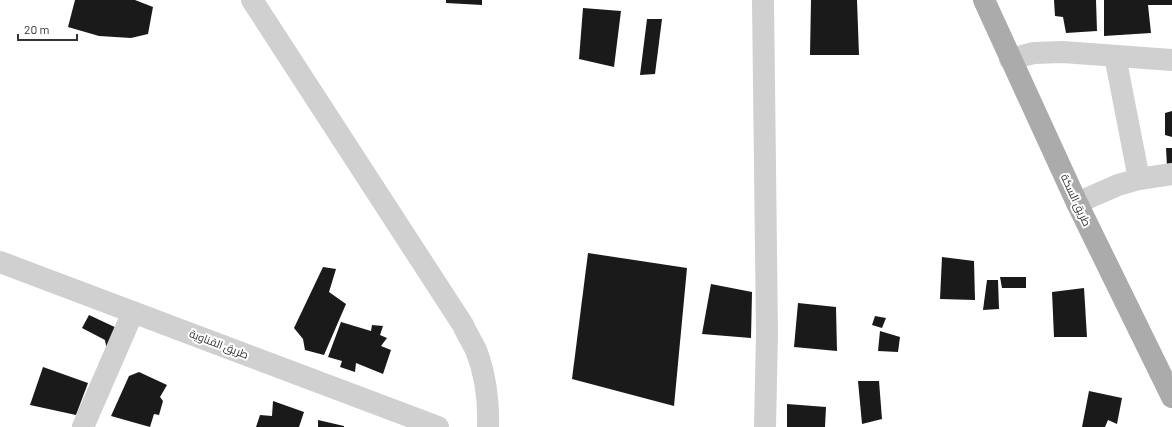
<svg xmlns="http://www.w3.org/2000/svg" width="1172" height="427" viewBox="0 0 1172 427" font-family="Barlow,Cairo,sans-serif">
	<rect width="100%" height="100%" fill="#fff"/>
	<!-- building -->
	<g fill="#1a1a1a">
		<polygon points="75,0 135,0 153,7 148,34 131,38 99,36 68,27"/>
		<polygon points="446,0 482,0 482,5 446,3"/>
		<polygon points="811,0 857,0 859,55 810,55"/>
		<polygon points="1054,0 1096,0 1097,31 1066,33 1063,17 1055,16"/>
		<polygon points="1104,0 1172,0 1172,5 1148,5 1151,33 1104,36"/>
		<polygon points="583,8 621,11 614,67 579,59"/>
		<polygon points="647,19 662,19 655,74 640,75"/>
		<polygon points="1172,111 1172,137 1165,135 1165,113"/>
		<polygon points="1166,148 1172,148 1172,167 1167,167"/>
		<polygon points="588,253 687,268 674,406 572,379"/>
		<polygon points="942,257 974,261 975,300 940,299"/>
		<polygon points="323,267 336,269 329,292 346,304 324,355 305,350 303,339 294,328"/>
		<polygon points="1000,277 1026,277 1026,288 1002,288"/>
		<polygon points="987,280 998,280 999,309 983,310"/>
		<polygon points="711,284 752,292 751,338 702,334"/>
		<polygon points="1084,288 1087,337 1054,337 1052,292"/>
		<polygon points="798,303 836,307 837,351 794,347"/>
		<polygon points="89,315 121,330 108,357 105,340 82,328"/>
		<polygon points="875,316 886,318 882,328 872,325"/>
		<polygon points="341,322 371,331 372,325 383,326 380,335 387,338 381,346 391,350 383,374 356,363 355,372 340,367 342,361 328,357"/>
		<polygon points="880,331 900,337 898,352 878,351"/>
		<polygon points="43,367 88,383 76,415 30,405"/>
		<polygon points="139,372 167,385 160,397 163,401 159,415 154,414 150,427 111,416 129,376"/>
		<polygon points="858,381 879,381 882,419 862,424"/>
		<polygon points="1089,391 1122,398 1117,424 1108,420 1105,427 1082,427"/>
		<polygon points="273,401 304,412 299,427 256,427 260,415 272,416"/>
		<polygon points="787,404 826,407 825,427 787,427"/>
		<polygon points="318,420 344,426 344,427 318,427"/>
	</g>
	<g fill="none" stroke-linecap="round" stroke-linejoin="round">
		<!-- minor -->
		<g stroke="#d0d0d0" stroke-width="22">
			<path d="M 252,0 L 463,325 C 467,334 472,342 476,350 C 485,373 489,402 488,427"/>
			<polyline points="763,0 767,334 765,427"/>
			<polyline points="1115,56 1139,179"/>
			<polyline points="1010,59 1034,53 1063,52 1172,60"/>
			<polyline points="1077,203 1118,185 1139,179 1172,174"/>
			<polyline points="83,427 133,312"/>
		</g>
		<!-- tertiary -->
		<polyline stroke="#d0d0d0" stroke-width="22" points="0,262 438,427"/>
		<!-- primary -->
		<polyline stroke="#ababab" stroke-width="22" points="984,0 1077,203 1172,397"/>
	</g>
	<g text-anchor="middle" stroke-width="4" stroke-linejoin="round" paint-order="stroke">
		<!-- street labels -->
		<g font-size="11" fill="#333" stroke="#fff">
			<text transform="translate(1076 200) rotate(65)" y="4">طريق السكة</text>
			<text transform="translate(219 344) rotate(21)" y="4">طريق القناوية</text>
		</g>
	</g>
	<!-- scale -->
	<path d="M18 34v6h59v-6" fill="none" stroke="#333333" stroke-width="2"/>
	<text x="24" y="34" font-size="12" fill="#333333" stroke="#ffffff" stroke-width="3" paint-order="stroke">20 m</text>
</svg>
